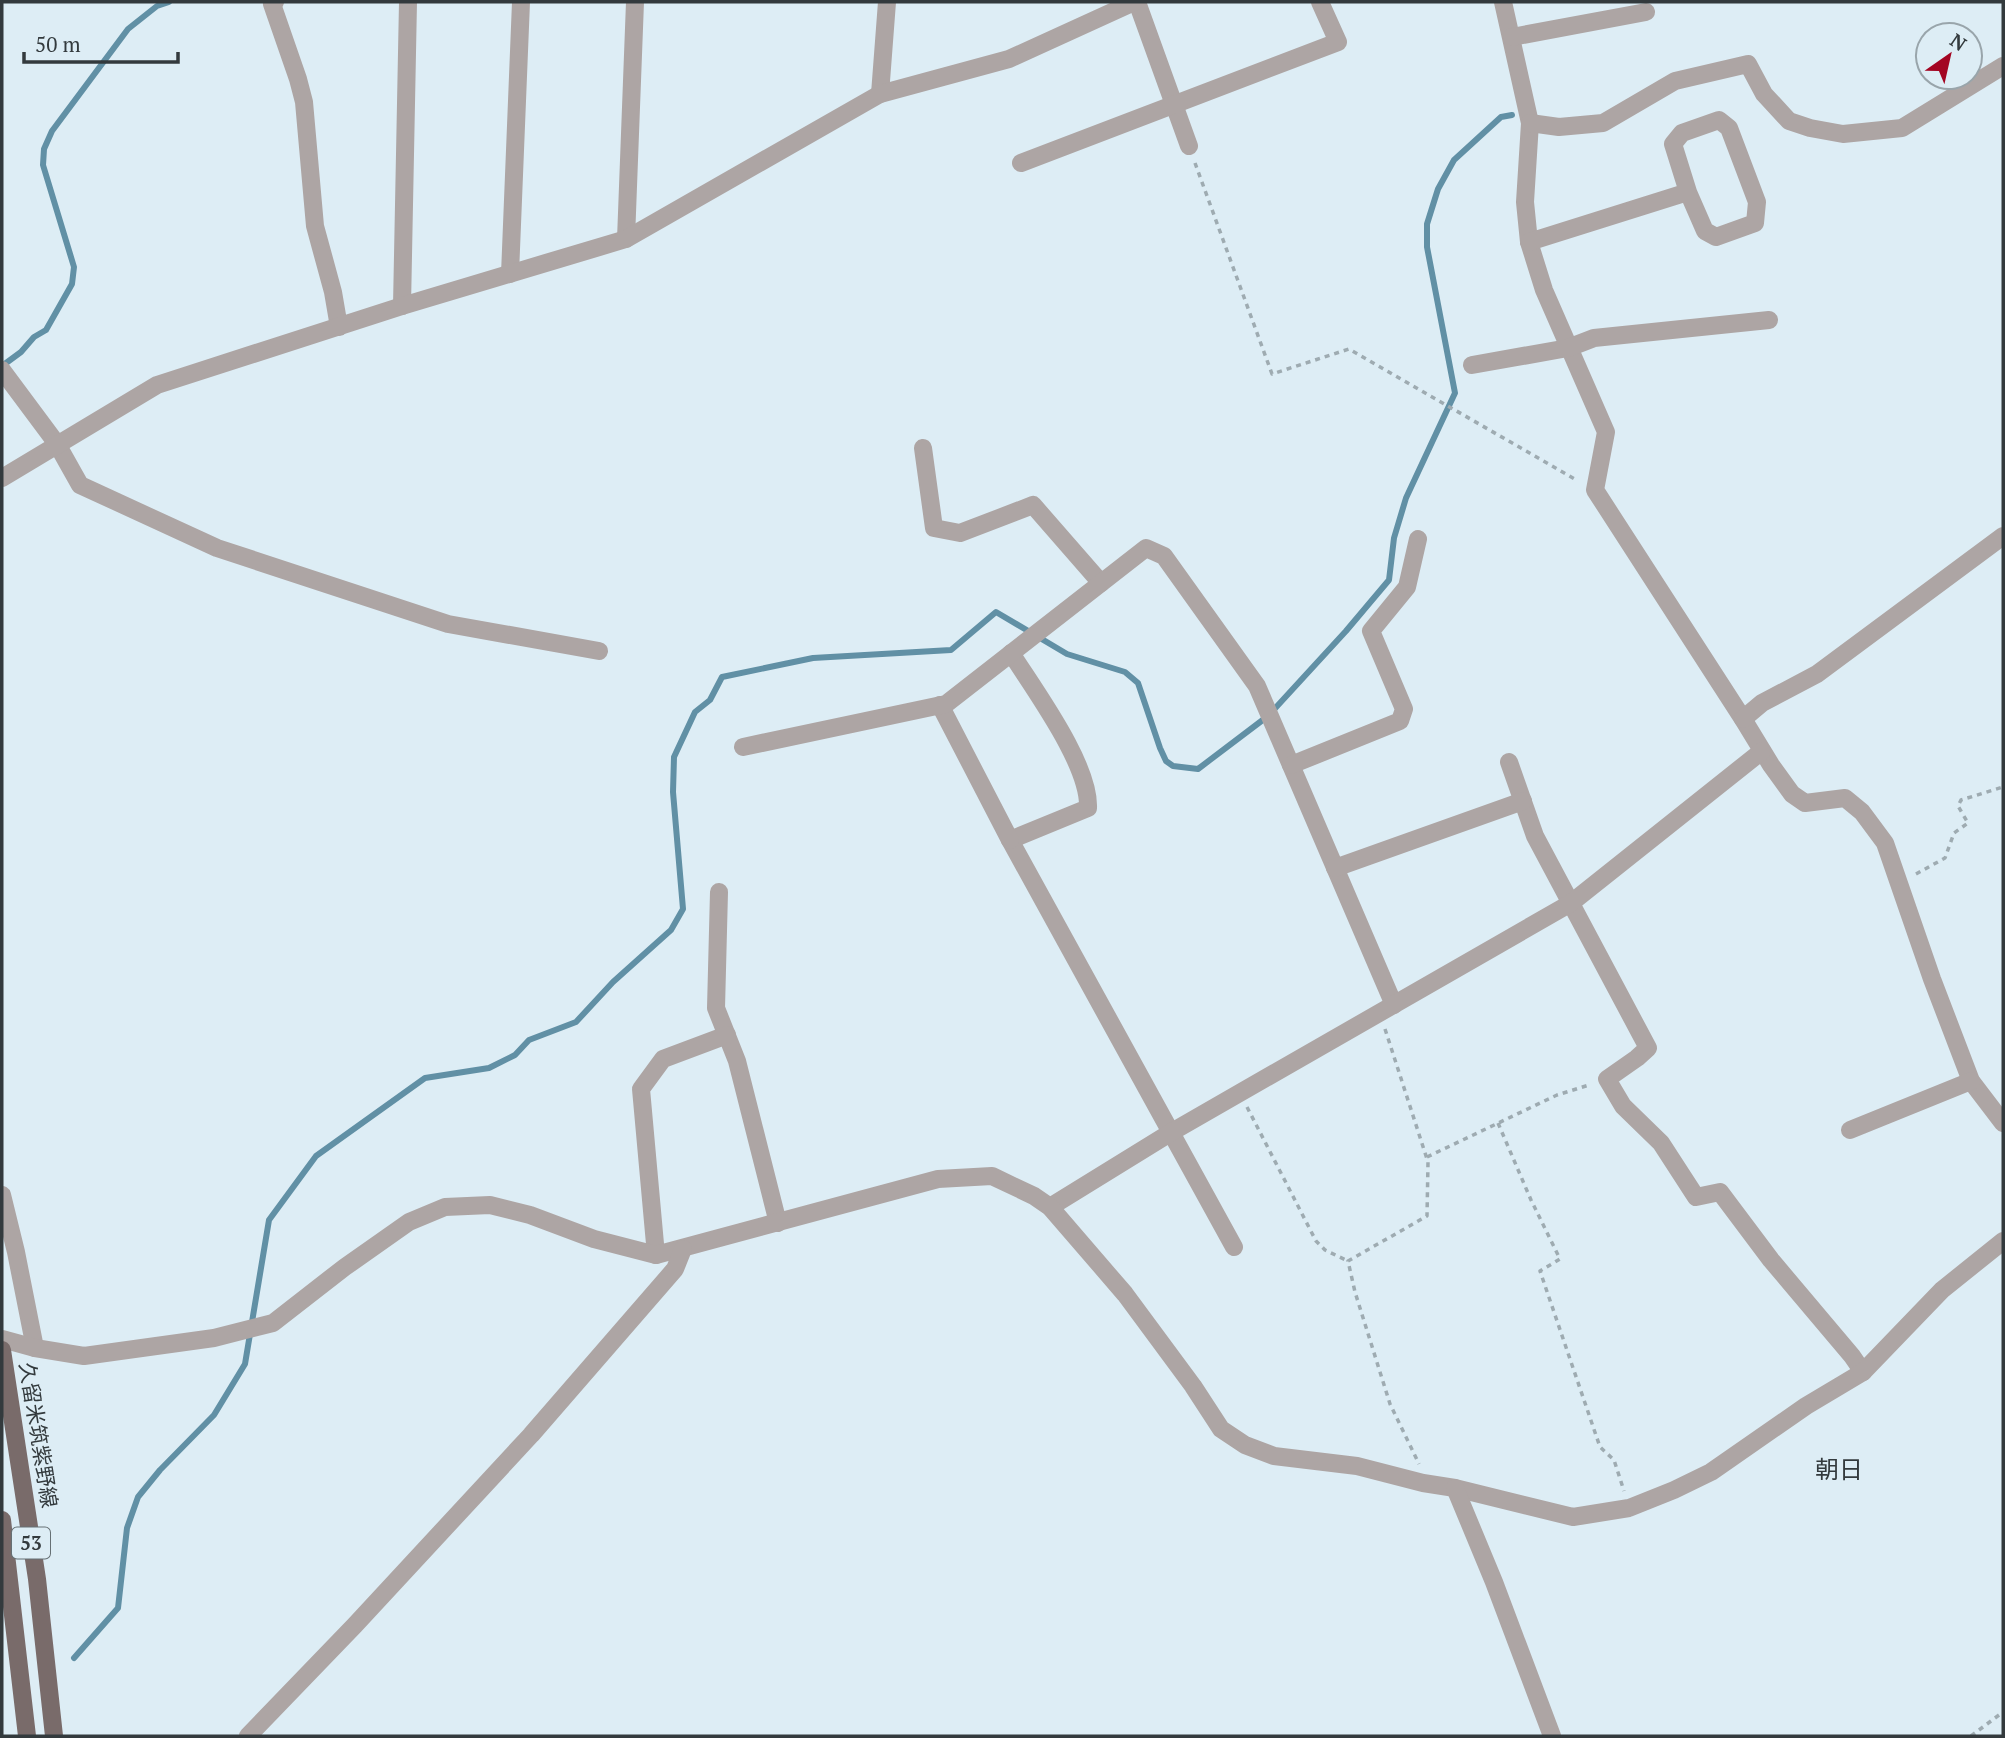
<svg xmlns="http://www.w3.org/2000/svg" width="2005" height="1738" viewBox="0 0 2005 1738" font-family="'PT Serif','Noto Sans JP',serif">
	<rect width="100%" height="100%" fill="#ddedf5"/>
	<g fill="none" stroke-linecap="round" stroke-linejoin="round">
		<!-- stream -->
		<g stroke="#6190a5" stroke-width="6">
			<polyline points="2,366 21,352 34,337 46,330 72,284 74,267 43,165 44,149 52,131 128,29 157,6 169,2"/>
			<polyline points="74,1658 118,1608 127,1528 138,1497 160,1470 214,1415 245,1364 269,1220 316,1156 425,1078 489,1068 515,1055 529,1040 576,1022 613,982 671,930 683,909 673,792 674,757 695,712 710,700 722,677 813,658 951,650 996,612 1067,654 1125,672 1138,683 1160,748 1166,761 1173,766 1198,769 1268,716 1346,631 1389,580 1394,538 1406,498 1455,393 1427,247 1427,224 1438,189 1454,160 1501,117 1512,115"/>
		</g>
		<!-- path -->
		<g stroke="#9eabb1" stroke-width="3.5" stroke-dasharray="5 5" stroke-linecap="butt">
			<polyline points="1195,163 1272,374 1349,349 1578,481"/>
			<polyline points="1916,874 1945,858 1954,833 1968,823 1958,806 1961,800 2003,787"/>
			<polyline points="1385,1029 1428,1162 1427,1216 1348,1261 1355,1292 1390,1404 1419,1464"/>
			<polyline points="1247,1107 1316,1241 1325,1250 1348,1261"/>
			<polyline points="1498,1123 1531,1200 1560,1259 1540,1271 1600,1447 1614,1460 1624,1491"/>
			<polyline points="1427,1157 1557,1095 1589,1085"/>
			<polyline points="1971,1736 2003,1712"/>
		</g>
		<!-- minor -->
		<g stroke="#ada5a4" stroke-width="18">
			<polyline points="275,2 272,4 298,79 304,102 315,226 333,292 339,327"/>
			<polyline points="1137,2 1189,146"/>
			<polyline points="1503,2 1530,123 1525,202 1529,242 1544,290 1606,432 1595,490 1743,719 1771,765 1792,794 1805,803 1845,798 1862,812 1885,843 1932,979 1971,1081 2003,1123"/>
			<polyline points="1512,37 1646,12"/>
			<polyline points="880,94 887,2"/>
			<polyline points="1530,123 1559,127 1603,123 1675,81 1748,64 1764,94 1789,121 1810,128 1843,134 1902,128 2003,66"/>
			<polyline points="1021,163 1338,42 1320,2"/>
			<polyline points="626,239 635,2"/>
			<polyline points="1529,242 1688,192 1673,144 1682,133 1719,120 1729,128 1757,202 1755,223 1716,237 1705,231 1688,192"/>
			<polyline points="510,274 521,2"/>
			<polyline points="402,306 408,2"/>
			<polyline points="1472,365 1568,348 1594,338 1769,320"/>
			<polyline points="2,370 57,444 80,485 217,548 448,624 599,651"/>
			<polyline points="923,448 934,528 960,533 1033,505 1101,583"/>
			<polyline points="2,478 157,385 402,306 626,239 880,94 1009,59 1134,2"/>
			<path d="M 1011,653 C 1035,691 1090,765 1088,808 L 1010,840 L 1234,1247"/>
			<polyline points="940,705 1010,840"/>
			<polyline points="1743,719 1762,703 1817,674 2003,536"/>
			<polyline points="743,747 946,704 1146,548 1164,556 1257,686 1394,1005"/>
			<polyline points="1509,762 1535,836 1648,1048 1637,1058 1607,1079 1623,1106 1661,1143 1696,1197 1720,1192 1771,1260 1852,1356 1863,1372"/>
			<polyline points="1291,765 1400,721 1404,709 1371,631 1407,587 1418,539"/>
			<polyline points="1335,868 1523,801"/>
			<polyline points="719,892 716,1008 737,1061 778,1223"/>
			<polyline points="1850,1130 1971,1081"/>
			<polyline points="2,1195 16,1252 35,1348"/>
			<polyline points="1050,1207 1170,1133 1571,903 1762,751"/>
			<polyline points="656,1255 641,1089 663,1059 727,1035"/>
			<polyline points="2,1339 35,1348 84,1356 214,1338 273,1323 345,1267 409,1222 445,1207 490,1205 530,1215 594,1239 656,1255 938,1179 992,1176 1034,1196 1050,1207 1125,1294 1193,1386 1221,1429 1245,1445 1274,1456 1357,1466 1423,1483 1455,1488 1573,1517 1629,1508 1674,1490 1711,1472 1806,1406 1863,1372 1942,1290 2003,1241"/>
			<polyline points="1455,1488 1494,1582 1552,1736"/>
			<polyline points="248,1736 355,1625 531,1435 675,1269 683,1249"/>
		</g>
		<!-- major -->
		<g stroke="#796b6a" stroke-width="18">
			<polyline points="2,1350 37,1579 54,1736"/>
			<polyline points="2,1520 27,1736"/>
		</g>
	</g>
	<g text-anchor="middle" stroke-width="6" stroke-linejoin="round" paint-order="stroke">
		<!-- shield labels -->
		<rect fill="#ddedf5" stroke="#667074" stroke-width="2" x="12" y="1527.5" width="38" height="31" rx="5"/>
		<g font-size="19" font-weight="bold" fill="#333a3d">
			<text x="31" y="1550">53</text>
		</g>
		<!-- street labels -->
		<g font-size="21" fill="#333a3d" stroke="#ddedf5">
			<text transform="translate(38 1435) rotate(81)" y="7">久留米筑紫野線</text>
		</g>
		<!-- quarter labels -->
		<g font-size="24" fill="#333a3d" stroke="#ddedf5">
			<text x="1839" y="1478">朝日</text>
		</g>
	</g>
	<!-- border -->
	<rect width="2005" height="1738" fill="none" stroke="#333a3d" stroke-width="7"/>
	<!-- north arrow -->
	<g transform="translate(1949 56) rotate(34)"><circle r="33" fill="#ddedf5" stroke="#99a5ab" stroke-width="2"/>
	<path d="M0-5L12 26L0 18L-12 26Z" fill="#a30522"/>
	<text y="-10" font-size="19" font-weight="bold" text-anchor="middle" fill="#333a3d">N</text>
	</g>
	<!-- scale -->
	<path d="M24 52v10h154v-10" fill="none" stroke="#333a3d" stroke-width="3.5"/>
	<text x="35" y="52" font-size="21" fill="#333a3d" stroke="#ddedf5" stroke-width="5" paint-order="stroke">50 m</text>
</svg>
